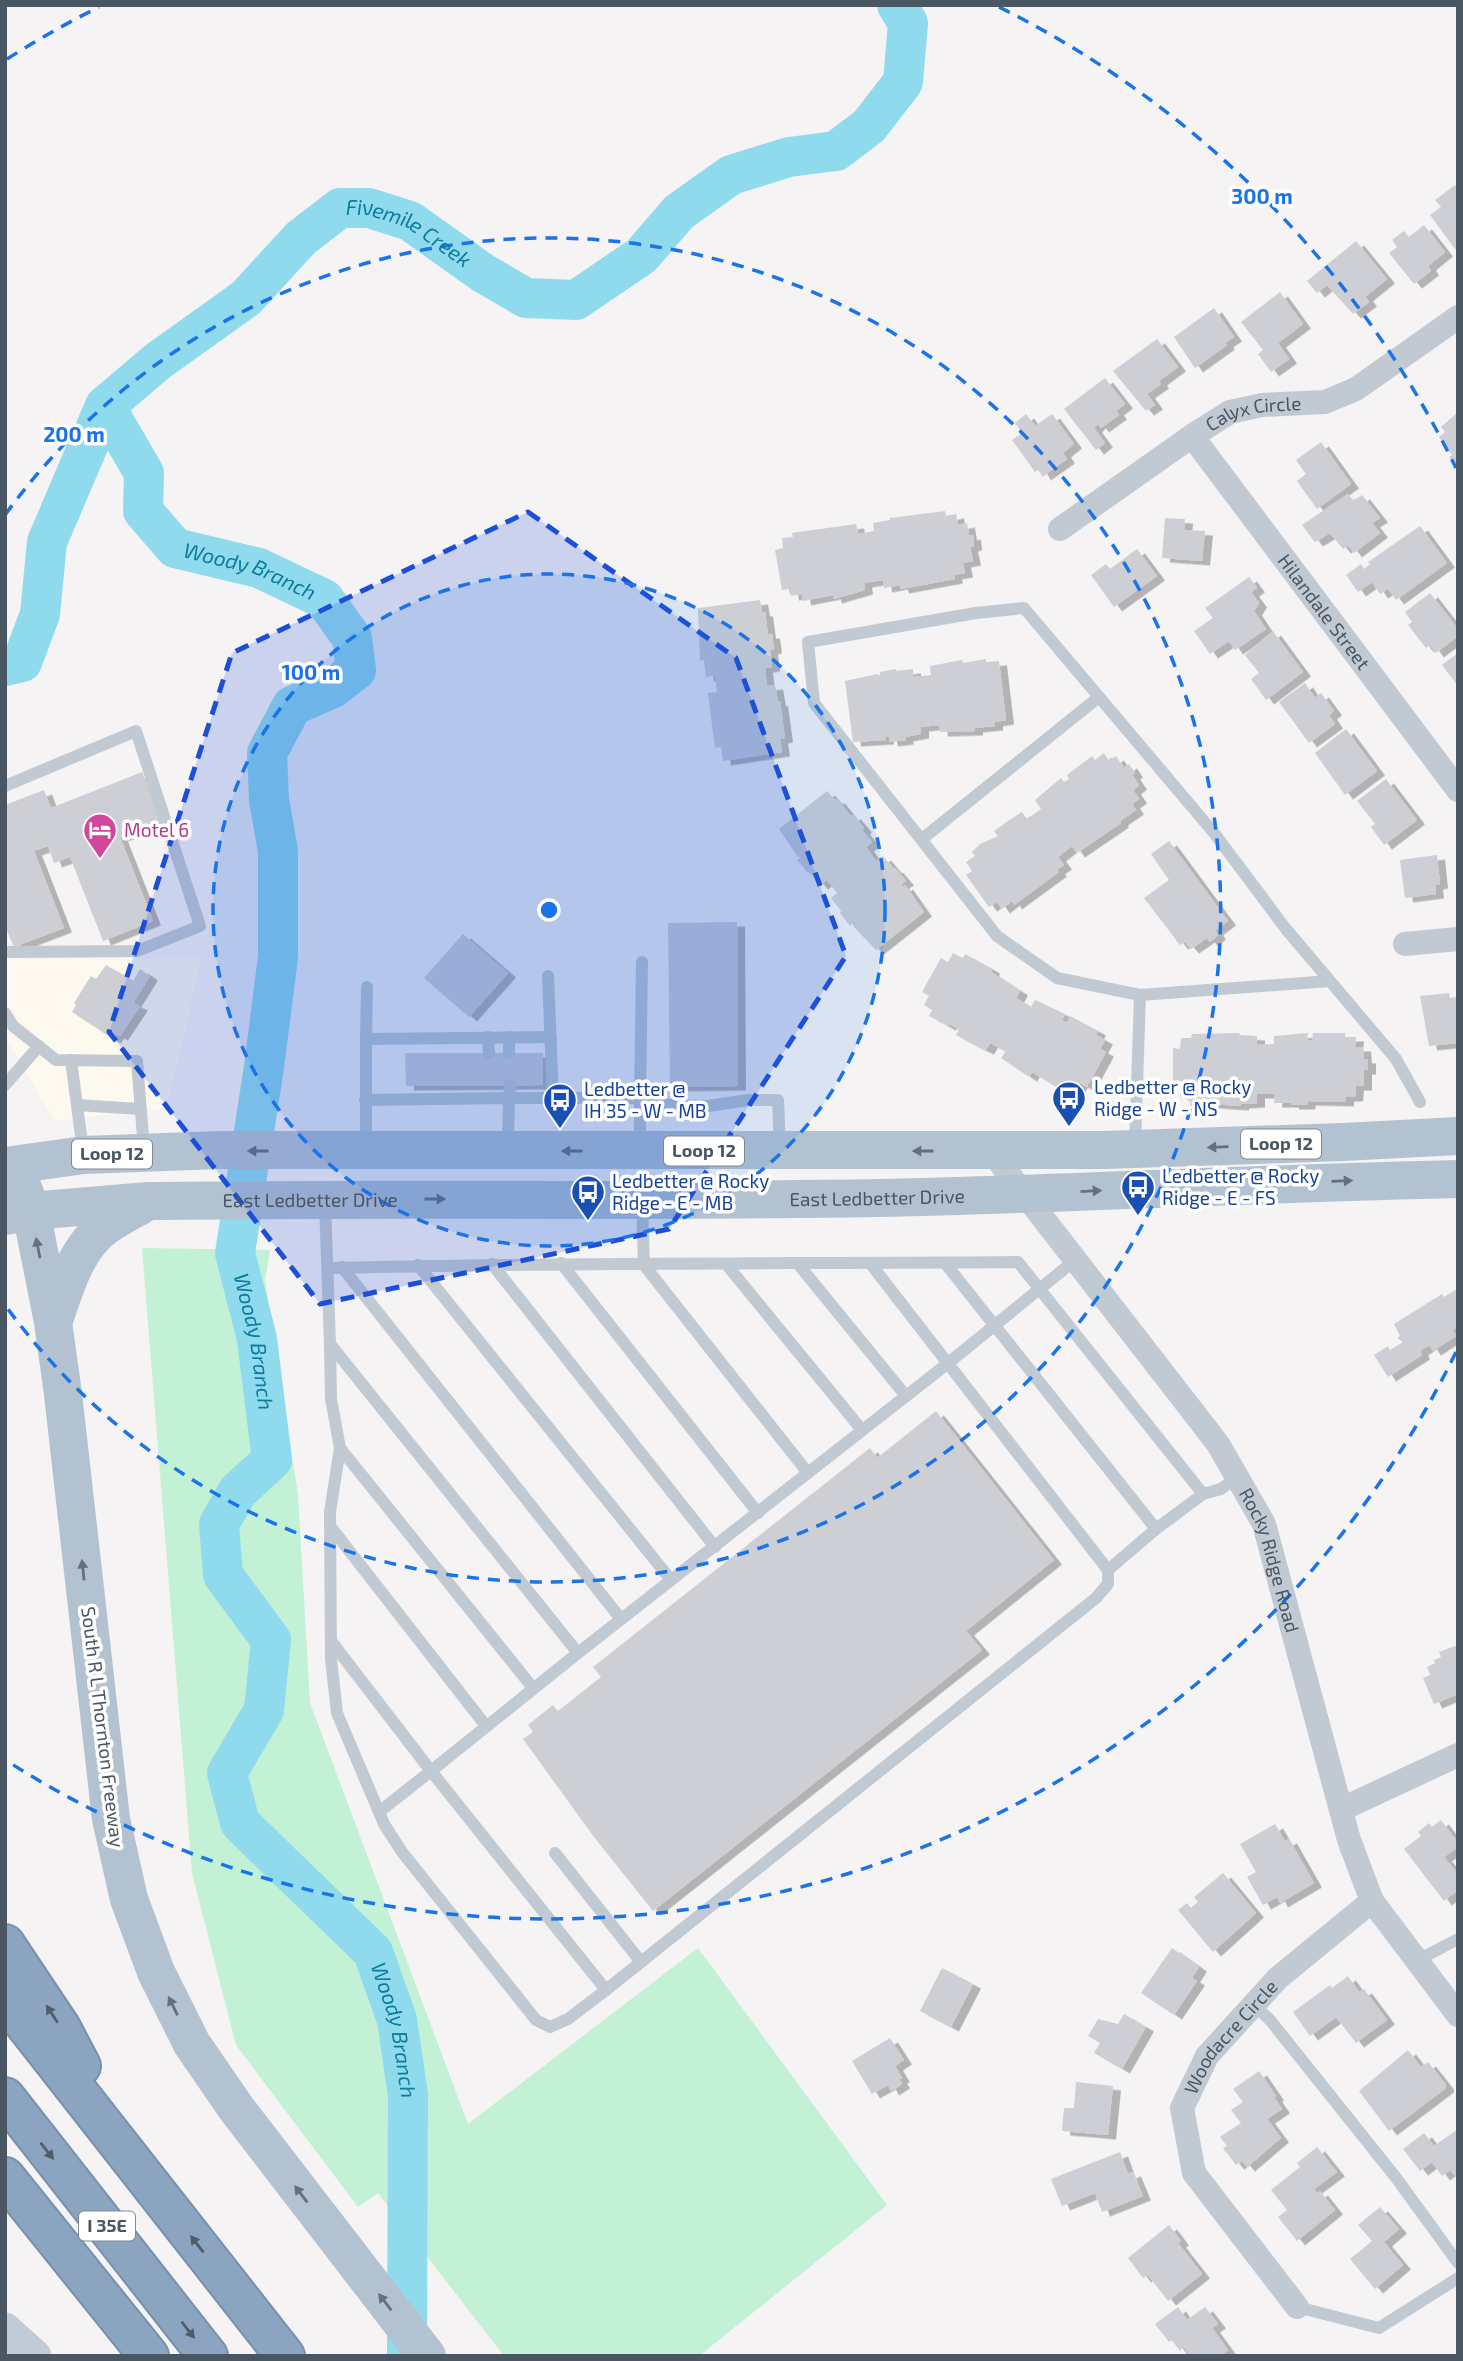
<svg xmlns="http://www.w3.org/2000/svg" width="1463" height="2361" viewBox="0 0 1463 2361" font-family="'Exo 2',sans-serif">
	<defs>
		<filter id="shadow"><feDropShadow dx="8" dy="4.5" stdDeviation="0" flood-color="#0004"/></filter>
	</defs>
	<rect width="100%" height="100%" fill="#f5f3f3"/>
	<!-- commercial -->
	<polygon fill="#fdf9ef" points="5,959 202,959 166,1108 54,1121 5,1035"/>
	<!-- green -->
	<polygon fill="#c3f1d5" points="142,1248 270,1250 265,1280 298,1495 310,1703 468,2124 698,1948 887,2205 699,2356 504,2356 378,2193 358,2207 236,2045 192,1873"/>
	<g fill="none" stroke-linecap="round" stroke-linejoin="round">
		<!-- river -->
		<g stroke="#90daee" stroke-width="40">
			<path id="s1" d="M 105,406 L 144,473 L 143,511 L 175,548 L 259,568 L 324,599 L 352,638 L 356,670 L 333,688 L 292,706 L 267,753 L 269,800 L 278,851 L 278,957 L 264,1067 L 235,1253 L 257,1339 L 272,1460 L 238,1491 L 219,1524 L 223,1575 L 271,1640 L 264,1710 L 227,1773 L 240,1823 L 373,1952 L 397,2020 L 408,2095 L 407,2353"/>
			<path id="s2" d="M 5,666 L 22,662 L 40,614 L 47,542 L 105,406 L 158,361 L 246,298 L 301,238 L 340,208 L 369,208 L 410,221 L 483,273 L 526,298 L 576,300 L 641,256 L 679,212 L 731,175 L 789,157 L 836,151 L 869,126 L 903,82 L 908,23 L 897,5"/>
		</g>
	</g>
	<!-- building -->
	<g fill="#cdcfd5" filter="url(#shadow)">
		<polygon points="1455,185 1458,189 1458,253 1430,215 1441,207 1435,200"/>
		<polygon points="1424,225 1445,252 1428,266 1431,271 1414,284 1389,253 1397,247 1392,240 1404,231 1409,237"/>
		<polygon points="1356,241 1387,279 1365,297 1369,302 1353,314 1327,285 1317,293 1307,281"/>
		<polygon points="1280,292 1303,324 1278,343 1289,359 1271,372 1258,354 1263,350 1241,322"/>
		<polygon points="1214,308 1234,337 1225,343 1227,345 1195,368 1174,337"/>
		<polygon points="1157,339 1178,367 1159,381 1161,384 1147,394 1155,405 1146,411 1113,371"/>
		<polygon points="1105,378 1125,404 1116,411 1119,415 1101,428 1098,424 1094,428 1105,443 1096,450 1064,409"/>
		<polygon points="1458,412 1458,468 1449,457 1452,455 1439,437 1445,432 1441,427"/>
		<polygon points="1026,414 1035,426 1052,414 1074,444 1063,453 1067,459 1043,476 1039,469 1035,472 1012,440 1022,433 1015,423"/>
		<polygon points="1321,442 1351,484 1317,509 1297,481 1306,474 1296,460"/>
		<polygon points="1348,494 1354,501 1362,495 1380,518 1372,523 1380,533 1354,553 1348,545 1343,549 1330,533 1315,542 1302,525"/>
		<polygon points="945,511 946,516 956,514 958,525 967,523 969,536 973,535 974,546 970,547 973,561 963,563 965,573 954,575 955,579 901,589 900,585 884,588 883,580 864,583 865,590 834,599 833,595 803,601 802,594 791,596 790,589 782,590 775,550 783,548 782,538 793,537 792,533 856,524 858,534 874,531 873,523 890,520 890,518"/>
		<polygon points="1165,518 1185,519 1184,530 1205,531 1202,561 1162,558"/>
		<polygon points="1420,526 1447,563 1396,600 1388,589 1380,594 1372,582 1358,592 1346,575 1361,564 1364,569 1370,564 1368,562"/>
		<polygon points="1137,549 1157,576 1114,607 1091,575 1106,564 1110,569"/>
		<polygon points="1249,577 1257,588 1251,592 1259,603 1254,611 1266,629 1235,650 1229,641 1210,654 1194,631 1213,618 1205,608"/>
		<polygon points="1430,593 1458,629 1458,636 1436,653 1430,645 1426,648 1408,625 1412,622 1405,612"/>
		<polygon points="760,600 762,612 765,612 768,634 772,634 774,649 770,650 772,667 765,668 767,686 775,685 778,702 780,701 785,738 780,739 782,752 723,761 721,747 715,748 708,693 717,692 715,675 706,677 704,660 700,661 698,608"/>
		<polygon points="1273,631 1303,672 1266,700 1251,679 1259,673 1245,655"/>
		<polygon points="1458,653 1458,686 1442,665"/>
		<polygon points="986,659 986,662 999,661 1006,720 995,722 995,726 975,728 975,731 940,732 939,725 921,727 921,734 905,737 906,740 890,742 889,737 886,737 886,740 853,742 845,681 878,674 880,676 880,672 896,669 896,671 913,669 913,677 931,675 930,666 962,660 963,663"/>
		<polygon points="1305,683 1315,698 1321,693 1334,711 1329,715 1335,724 1309,743 1279,702"/>
		<polygon points="1346,729 1377,771 1345,795 1315,753"/>
		<polygon points="1104,753 1109,761 1116,756 1124,768 1129,764 1135,773 1132,775 1139,785 1133,790 1139,799 1132,804 1136,810 1120,821 1121,823 1077,853 1072,846 1058,857 1064,865 1057,870 1059,872 1014,905 1012,901 1002,909 997,902 989,907 966,875 972,871 966,862 975,856 972,852 980,844 998,836 994,831 1008,821 1022,812 1027,819 1041,809 1035,800 1061,778 1064,782 1069,779 1067,775 1092,756 1095,760"/>
		<polygon points="142,772 162,821 120,837 153,921 103,941 70,857 54,863 48,846 34,851 64,928 14,947 5,926 5,805 44,790 51,808"/>
		<polygon points="1386,779 1417,820 1384,845 1371,827 1375,824 1357,801"/>
		<polygon points="827,791 835,800 837,799 850,815 848,817 853,815 864,828 862,830 872,842 866,847 876,861 883,856 894,869 895,868 906,881 901,884 903,887 905,885 924,912 876,950 853,926 855,924 854,922 850,926 840,913 841,911 831,898 837,893 827,880 820,885 809,872 808,873 797,860 801,857 798,857 779,829"/>
		<polygon points="1169,841 1228,921 1215,931 1218,935 1210,942 1207,938 1191,949 1185,942 1180,945 1144,898 1169,880 1151,854"/>
		<polygon points="1437,855 1440,884 1435,885 1436,894 1405,898 1400,860"/>
		<polygon points="737,922 738,1086 670,1087 668,923"/>
		<polygon points="463,934 508,973 469,1017 424,978"/>
		<polygon points="953,953 963,958 965,954 992,969 991,972 1020,991 1016,998 1031,1007 1035,1000 1065,1014 1062,1020 1067,1023 1070,1016 1098,1031 1096,1035 1105,1040 1100,1049 1106,1052 1087,1087 1080,1083 1075,1092 1066,1088 1064,1092 1032,1072 1029,1077 1001,1058 1006,1051 990,1043 986,1050 971,1043 956,1035 959,1029 949,1024 948,1026 929,1016 932,1010 924,1005 929,996 922,992 941,958 948,962"/>
		<polygon points="106,965 133,981 140,969 150,976 133,1003 140,1006 120,1036 116,1034 113,1039 72,1012 76,1005 74,1003 91,976 96,979"/>
		<polygon points="1449,993 1450,998 1458,997 1458,1043 1429,1046 1420,996"/>
		<polygon points="1240,1033 1239,1035 1257,1036 1257,1045 1274,1044 1274,1036 1308,1033 1307,1040 1312,1040 1313,1033 1345,1033 1345,1037 1356,1037 1355,1047 1363,1047 1364,1059 1368,1059 1368,1070 1364,1070 1364,1086 1356,1086 1355,1097 1346,1097 1346,1102 1308,1101 1307,1105 1291,1105 1291,1103 1274,1103 1275,1094 1257,1094 1257,1103 1241,1104 1241,1106 1197,1103 1196,1106 1190,1106 1190,1101 1180,1096 1181,1087 1173,1087 1173,1048 1180,1049 1181,1038 1191,1038 1192,1034"/>
		<polygon points="405,1053 543,1053 543,1085 406,1086"/>
		<polygon points="1457,1289 1458,1326 1453,1330 1456,1336 1433,1351 1429,1345 1420,1351 1422,1355 1388,1377 1374,1355 1388,1346 1390,1350 1403,1342 1397,1338 1400,1336 1394,1324 1442,1294 1444,1297"/>
		<polygon points="936,1411 1054,1560 966,1631 982,1650 653,1911 594,1837 523,1739 533,1732 528,1725 553,1705 558,1711 601,1677 593,1667 870,1448 877,1458"/>
		<polygon points="1458,1645 1458,1694 1434,1704 1423,1678 1430,1675 1427,1667 1435,1663 1434,1660 1441,1657 1439,1652"/>
		<polygon points="1441,1820 1458,1843 1458,1847 1444,1857 1458,1874 1458,1890 1444,1901 1404,1849 1421,1836 1418,1832 1429,1823 1432,1827"/>
		<polygon points="1275,1824 1285,1841 1289,1839 1314,1883 1280,1903 1277,1897 1263,1905 1247,1877 1256,1872 1240,1844"/>
		<polygon points="1223,1873 1256,1913 1213,1952 1178,1910 1187,1903 1191,1908 1198,1902 1194,1897"/>
		<polygon points="1172,1948 1199,1967 1192,1978 1197,1981 1174,2015 1141,1993"/>
		<polygon points="942,1968 973,1984 951,2027 920,2011"/>
		<polygon points="1348,1976 1359,1992 1364,1989 1387,2020 1356,2043 1336,2017 1310,2036 1293,2012 1330,1985 1332,1988"/>
		<polygon points="1124,2014 1146,2027 1122,2069 1094,2053 1100,2043 1088,2036 1098,2019 1118,2024"/>
		<polygon points="890,2038 904,2060 895,2066 902,2078 899,2079 902,2084 891,2091 888,2085 872,2094 852,2061"/>
		<polygon points="1408,2050 1421,2067 1428,2062 1446,2085 1446,2088 1389,2131 1359,2091"/>
		<polygon points="1259,2071 1276,2096 1274,2097 1282,2109 1267,2119 1281,2138 1247,2167 1242,2161 1236,2165 1223,2148 1227,2146 1220,2137 1241,2123 1231,2110 1243,2102 1233,2089"/>
		<polygon points="1076,2082 1113,2086 1108,2135 1062,2131 1064,2108 1074,2108"/>
		<polygon points="1458,2129 1458,2180 1450,2170 1442,2176 1432,2162 1420,2171 1403,2149 1424,2133 1434,2146"/>
		<polygon points="1317,2147 1337,2172 1314,2189 1317,2193 1320,2191 1335,2210 1297,2241 1278,2217 1287,2210 1271,2190 1300,2167 1297,2163"/>
		<polygon points="1120,2152 1128,2174 1133,2172 1143,2196 1102,2212 1095,2193 1062,2206 1051,2179"/>
		<polygon points="1380,2207 1399,2229 1384,2242 1403,2265 1375,2289 1350,2259 1372,2241 1358,2225"/>
		<polygon points="1169,2225 1181,2241 1178,2243 1202,2274 1168,2301 1148,2275 1143,2278 1128,2258"/>
		<polygon points="1178,2307 1187,2320 1205,2307 1218,2324 1212,2328 1228,2350 1220,2356 1190,2356 1184,2347 1180,2351 1172,2340 1169,2342 1155,2324"/>
	</g>
	<g fill="none" stroke-linecap="round" stroke-linejoin="round">
		<!-- highway casing -->
		<g stroke="#7690ad" stroke-width="42">
			<g id="highway">
				<polyline points="5,1944 61,2028 81,2066"/>
				<polyline points="5,1999 285,2356"/>
				<polyline points="5,2097 208,2356"/>
				<polyline points="5,2177 149,2356"/>
			</g>
		</g>
		<!-- lane -->
		<g stroke="#c1cad2" stroke-width="12">
			<polyline points="5,786 136,731 200,926 137,951 5,952"/>
			<polyline points="922,839 1099,697"/>
			<polyline points="548,976 553,1098"/>
			<polyline points="1330,981 1140,995 1057,978 997,936 814,703 808,642 976,613 1024,608 1214,833 1286,929 1396,1059 1420,1102"/>
			<polyline points="367,987 366,1039 551,1037"/>
			<polyline points="5,1013 13,1026 56,1060 137,1061 144,1149"/>
			<polyline points="488,1037 489,1053"/>
			<polyline points="509,1037 509,1053"/>
			<polyline points="71,1060 83,1151"/>
			<polyline points="5,1085 39,1046"/>
			<polyline points="510,1085 509,1098 640,1098 640,1147"/>
			<polyline points="640,1098 642,962"/>
			<polyline points="365,1100 509,1098 508,1146"/>
			<polyline points="640,1104 708,1106 748,1100 778,1100 780,1147"/>
			<polyline points="77,1105 140,1109"/>
			<polyline points="1135,1146 1140,995"/>
			<polyline points="366,1147 366,1039"/>
			<polyline points="642,1202 644,1265 808,1473"/>
			<polyline points="325,1203 330,1344 578,1653 947,1364 1074,1261"/>
			<polyline points="561,1263 758,1513"/>
			<polyline points="870,1263 1108,1570"/>
			<polyline points="945,1263 1156,1529 1203,1494 1221,1489 1237,1477"/>
			<polyline points="492,1264 715,1547"/>
			<polyline points="726,1264 862,1430"/>
			<polyline points="798,1264 906,1396"/>
			<polyline points="418,1265 671,1580"/>
			<polyline points="342,1267 621,1619"/>
			<path d="M 328,1268 C 558,1262 788,1264 1018,1262 L 1203,1494"/>
			<polyline points="330,1344 331,1399 340,1448 330,1512 331,1659 337,1713 384,1824 402,1852 536,2020 550,2027 568,2019 606,1990"/>
			<polyline points="340,1448 533,1688"/>
			<polyline points="330,1526 486,1726"/>
			<polyline points="331,1641 431,1771 379,1812"/>
			<polyline points="578,1653 431,1771 606,1990 1096,1598 1108,1584 1108,1570 1156,1529"/>
			<polyline points="555,1853 641,1962"/>
			<polyline points="1416,1961 1458,1939"/>
			<polyline points="1254,2005 1270,2020 1397,2179 1458,2263"/>
			<polyline points="1297,2307 1379,2328 1458,2278"/>
		</g>
		<!-- street -->
		<g stroke="#c1cad2" stroke-width="24">
			<path id="s3" d="M 1192,436 L 1458,790"/>
			<path id="s4" d="M 1060,529 L 1192,436 L 1230,412 L 1262,405 L 1325,402 L 1356,389 L 1458,317"/>
			<polyline points="1405,944 1458,939"/>
			<path id="s5" d="M 991,1151 L 1218,1444 L 1264,1524 L 1349,1840 L 1372,1901 L 1458,2015"/>
			<polyline points="1342,1809 1458,1755"/>
			<path id="s6" d="M 1297,2307 L 1194,2173 L 1182,2108 L 1207,2056 L 1278,1978 L 1372,1901"/>
		</g>
		<!-- secondary -->
		<polyline stroke="#c1cbd6" stroke-width="33" points="5,2329 35,2356"/>
		<!-- primary -->
		<g stroke="#b3c2d1" stroke-width="38">
			<polyline points="5,1166 84,1155 219,1150 1104,1150 1343,1142 1458,1136"/>
			<polyline points="23,1188 31,1211 53,1322 63,1394 111,1819 129,1899 156,1972 192,2044 236,2108 427,2356"/>
			<path id="s7" d="M 5,1216 L 31,1211 L 148,1201 C 392,1198 635,1202 879,1198 C 1072,1194 1265,1183 1458,1179"/>
			<path d="M 54,1320 C 65,1288 76,1247 106,1226 C 118,1218 131,1211 143,1204"/>
		</g>
		<!-- highway -->
		<use href="#highway" stroke="#8ba5c1" stroke-width="38"/>
	</g>
	<!-- one-way arrows -->
	<defs><path id="oneway-solid" d="M-6-.8H1V-3.2L6.5 0L1 3.2V.8H-6Z" transform="scale(1.75)"/></defs>
	<g fill="#64717d">
		<use href="#oneway-solid" transform="translate(1218 1147) rotate(178)"/>
		<use href="#oneway-solid" transform="translate(258 1151) rotate(-180)"/>
		<use href="#oneway-solid" transform="translate(572 1151) rotate(180)"/>
		<use href="#oneway-solid" transform="translate(923 1151) rotate(-180)"/>
		<use href="#oneway-solid" transform="translate(1342 1181) rotate(-2)"/>
		<use href="#oneway-solid" transform="translate(1091 1191) rotate(-3)"/>
		<use href="#oneway-solid" transform="translate(435 1199)"/>
		<use href="#oneway-solid" transform="translate(38 1248) rotate(-101)"/>
		<use href="#oneway-solid" transform="translate(83 1570) rotate(-96)"/>
		<use href="#oneway-solid" transform="translate(173 2006) rotate(-116)"/>
		<use href="#oneway-solid" transform="translate(301 2194) rotate(-127)"/>
		<use href="#oneway-solid" transform="translate(385 2302) rotate(-128)"/>
	</g>
	<g fill="#505e6b">
		<use href="#oneway-solid" transform="translate(52 2014) rotate(-123)"/>
		<use href="#oneway-solid" transform="translate(47 2151) rotate(52)"/>
		<use href="#oneway-solid" transform="translate(197 2244) rotate(-128)"/>
		<use href="#oneway-solid" transform="translate(188 2330) rotate(52)"/>
	</g>
	<!-- marked area -->
	<path fill="#1d4ed8" fill-opacity="0.2" stroke="#1d4ed8" stroke-width="5" stroke-dasharray="14 9" stroke-linejoin="round" d="M 528,512 L 736,658 L 846,956 L 669,1229 L 320,1304 L 109,1032 L 232,653 Z"/>
	<!-- distance rings -->
	<circle cx="549" cy="910" r="336" fill="#1a73e8" fill-opacity=".12"/>
	<g fill="none" stroke="#1a73e8" stroke-width="3.5" stroke-dasharray="12 9">
		<circle cx="549" cy="910" r="336"/>
		<path d="M5 515A672 672 0 1 1 5 1305"/>
		<path d="M1456 1352A1009 1009 0 0 1 7 1761M7 59A1009 1009 0 0 1 99 7M999 7A1009 1009 0 0 1 1456 468"/>
	</g>
	<!-- icons -->
	<defs>
		<g id="hotel-pin" transform="scale(1.75)"><path d="M0 17L-7.5 6A9.5 9.5 0 1 1 7.5 6Z" fill="#d1479c" stroke="#fff"/><path d="M-6-4.5h1.5V1H6V5H4.5V3h-9V5H-6ZM-4 0a1.8 1.8 0 1 1 3.6 0ZM.5 0V-2.5h3Q6-2.5 6 0Z" fill="#fff"/></g>
		<g id="bus-pin" transform="scale(1.75)"><path d="M0 17L-7.5 6A9.5 9.5 0 1 1 7.5 6Z" fill="#1a4fb4" stroke="#fff"/><path d="M-5-6H5V4H4V6H2V4H-2V6H-4V4H-5ZM-3.5-4V0h7V-4ZM-3.5 1.2v1.5H-2V1.2ZM2 1.2v1.5H3.5V1.2Z" fill="#fff"/></g>
	</defs>
	<g fill-rule="evenodd">
		<use href="#hotel-pin" x="100" y="830"/>
		<use href="#bus-pin" x="1069" y="1098"/>
		<use href="#bus-pin" x="560" y="1100"/>
		<use href="#bus-pin" x="1138" y="1187"/>
		<use href="#bus-pin" x="588" y="1192"/>
	</g>
	<g text-anchor="middle" stroke-width="7" stroke-linejoin="round" paint-order="stroke">
		<!-- shield labels -->
		<g fill="#fff" stroke="#808990" stroke-width="2">
			<rect x="1241" y="1129.5" width="80" height="29" rx="5"/>
			<rect x="664" y="1136.5" width="80" height="29" rx="5"/>
			<rect x="72" y="1139.5" width="80" height="29" rx="5"/>
			<rect x="79" y="2211.5" width="56" height="29" rx="5"/>
		</g>
		<g font-size="18" font-weight="bold" fill="#4a5661">
			<text x="1281" y="1150">Loop 12</text>
			<text x="704" y="1157">Loop 12</text>
			<text x="112" y="1160">Loop 12</text>
			<text x="107" y="2232">I 35E</text>
		</g>
		<!-- street labels -->
		<g font-size="19" fill="#4a5661" stroke="#fff">
			<text dy="7" stroke="none"><textPath href="#s4" startOffset="229">Calyx Circle</textPath></text>
			<text dy="7" stroke="none"><textPath href="#s3" startOffset="220">Hilandale Street</textPath></text>
			<text dy="7" stroke="none"><textPath href="#s7" startOffset="873">East Ledbetter Drive</textPath></text>
			<text dy="7" stroke="none"><textPath href="#s7" startOffset="306">East Ledbetter Drive</textPath></text>
			<text dy="7" stroke="none"><textPath href="#s5" startOffset="499">Rocky Ridge Road</textPath></text>
			<text transform="translate(103 1727) rotate(83)" y="7">South R L Thornton Freeway</text>
			<text dy="7" stroke="none"><textPath href="#s6" startOffset="322">Woodacre Circle</textPath></text>
		</g>
		<!-- hotel labels -->
		<g font-size="19" fill="#b23c85" stroke="#fff" text-anchor="start">
			<text x="124" y="837">Motel 6</text>
		</g>
		<!-- transit labels -->
		<g font-size="19" fill="#164399" stroke="#fff" text-anchor="start">
			<text x="1094" y="1094">Ledbetter @ Rocky<tspan x="1094" dy="22">Ridge - W - NS</tspan></text>
			<text x="584" y="1096">Ledbetter @<tspan x="584" dy="22">IH 35 - W - MB</tspan></text>
			<text x="1162" y="1183">Ledbetter @ Rocky<tspan x="1162" dy="22">Ridge - E - FS</tspan></text>
			<text x="612" y="1188">Ledbetter @ Rocky<tspan x="612" dy="22">Ridge - E - MB</tspan></text>
		</g>
		<!-- water labels -->
		<g font-size="21" font-style="italic" fill="#0c7c9b" stroke="#fff">
			<text dy="7" stroke="none"><textPath href="#s2" startOffset="672">Fivemile Creek</textPath></text>
			<text dy="7" stroke="none"><textPath href="#s1" startOffset="243">Woody Branch</textPath></text>
			<text dy="7" stroke="none"><textPath href="#s1" startOffset="1125">Woody Branch</textPath></text>
			<text dy="7" stroke="none"><textPath href="#s1" startOffset="1923">Woody Branch</textPath></text>
		</g>
	</g>
	<circle cx="549" cy="910" r="10" fill="#1a73e8" stroke="#fff" stroke-width="3.5"/>
	<g font-size="21" text-anchor="middle" font-weight="bold" fill="#1a73e8" stroke="#fff" stroke-width="7" stroke-linejoin="round" paint-order="stroke">
		<text x="1262" y="204">300 m</text>
		<text x="74" y="442">200 m</text>
		<text x="311" y="680">100 m</text>
	</g>
	<!-- border -->
	<rect width="1463" height="2361" fill="none" stroke="#4a5661" stroke-width="14"/>
</svg>
